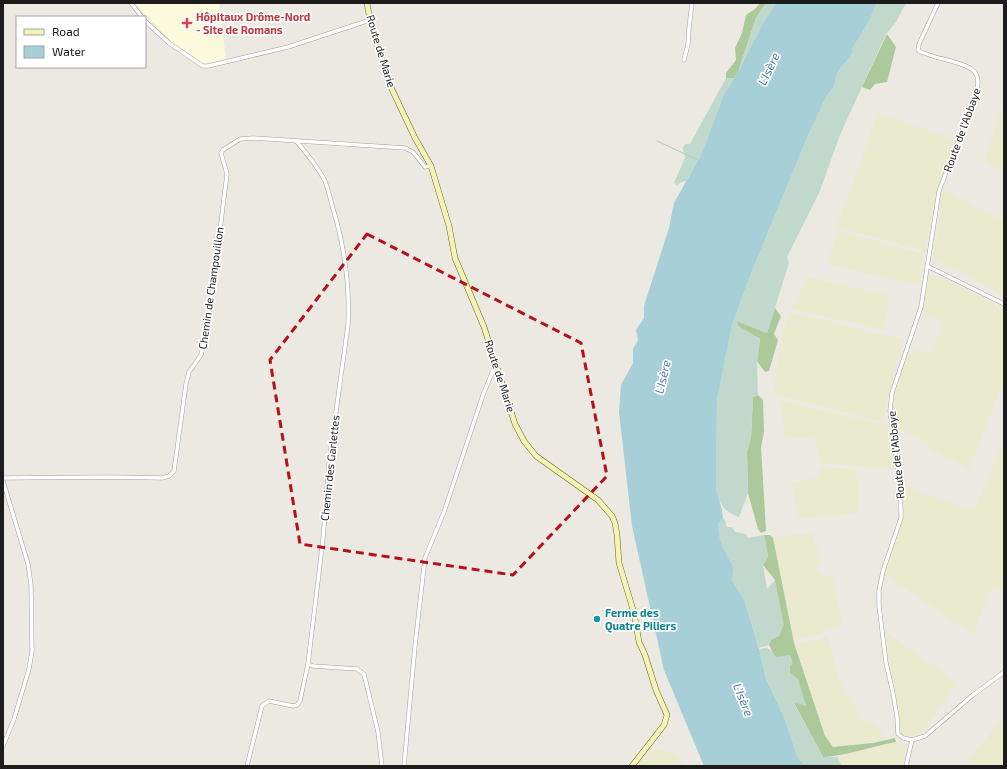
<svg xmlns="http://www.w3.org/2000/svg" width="1007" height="769" viewBox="0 0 1007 769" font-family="'Exo 2',sans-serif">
	<rect width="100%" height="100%" fill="#ece8e2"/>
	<!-- education -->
	<polygon fill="#fcfadc" points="134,3 219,3 226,59 204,64 173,43"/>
	<!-- farmland -->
	<g fill="#eaeace">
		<polygon points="1004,103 1004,172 984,161"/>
		<polygon points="878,113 955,140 935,196 928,236 925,251 837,227"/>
		<polygon points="944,189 1004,222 1004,297 987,286 933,259 940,222 941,194"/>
		<polygon points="839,231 923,254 918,285 827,264"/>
		<polygon points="931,275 958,285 1004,309 1004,379 969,469 929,448 928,443 920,438 894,428 891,411 893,394 907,354 911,355 915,349 918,349 931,354 943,323 923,313 922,309 928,276"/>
		<polygon points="807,277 889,296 884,330 792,309"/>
		<polygon points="790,313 795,313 904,340 890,385 883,422 773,394 783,331"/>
		<polygon points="780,400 888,426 893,466 891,469 820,463 815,437 786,438 785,436"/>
		<polygon points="1004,439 1004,593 992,587 978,619 974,635 884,574 886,562 902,518 901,485 974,511"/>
		<polygon points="820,467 856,470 859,513 798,519 792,484 819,477"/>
		<polygon points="811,533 821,560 817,567 819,572 826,577 832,577 834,581 842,626 827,629 821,634 794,640 773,538"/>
		<polygon points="883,630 957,683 921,735 914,737 903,736 900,730 900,720 889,665"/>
		<polygon points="827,635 841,685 863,720 873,723 887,740 833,747 825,736 794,643 821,640"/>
		<polygon points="1004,718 1004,766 966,766 967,761"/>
		<polygon points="896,742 904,744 907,747 903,766 842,766 837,757 885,744"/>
		<polygon points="651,749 676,753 683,766 636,766"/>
	</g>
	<!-- forest -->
	<g fill="#abc99a">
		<polygon points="760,3 766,3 756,18 738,72 734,78 726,78 726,73 736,60 735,48 742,33 746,15 755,9"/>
		<polygon points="887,34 896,47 887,82 875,84 870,90 862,87"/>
		<polygon points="775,308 781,316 774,334 778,340 769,371 765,372 757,361 760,339 738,326 737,321 767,333"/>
		<polygon points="758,395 763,400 764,432 761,447 766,531 761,533 758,529 748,493 747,452 751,437 753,397"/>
		<path d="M 764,535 L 770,535 L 773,538 L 794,643 L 825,736 L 833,747 L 873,743 L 895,738 L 896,742 C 871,746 848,756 823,757 L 793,701 L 806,705 L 790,673 L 790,666 L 774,655 L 769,645 L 771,640 L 775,580 L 763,565 L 768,556 Z"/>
	</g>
	<!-- wetland -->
	<g fill="#c0d9cc">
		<polygon points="766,3 776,3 762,25 738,72 756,18"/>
		<path d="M 877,3 L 906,3 L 896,22 L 886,34 L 840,135 L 819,193 L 787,257 L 789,263 L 767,333 L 737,321 L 738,326 L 760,339 L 757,367 L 758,395 L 753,397 L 751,437 L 747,452 L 748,493 L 739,517 C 724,512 720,505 716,490 L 717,400 L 732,325 L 748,281 L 806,140 L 827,95 L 834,87 L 837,73 L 852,54 L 852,49 L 868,23 Z"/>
		<polygon points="726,78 734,78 724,94 702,153 686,181 684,181 677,185 674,183 685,158 683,148 685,144 690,144"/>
		<polygon points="723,518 725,520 727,527 732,527 735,532 746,534 748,538 764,535 768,556 763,565 767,589 775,580 784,625 779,636 771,640 769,645 759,648 744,599 732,581 734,568 723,548 720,539 718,524"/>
		<polygon points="766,648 771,650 776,657 790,655 793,663 790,666 790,673 798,679 806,706 793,702 823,757 837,757 842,766 805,766 798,758 784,717 766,679 759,649"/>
	</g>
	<!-- water -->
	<path fill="#a6cfd7" d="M 776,3 L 877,3 L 868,23 L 852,49 L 852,54 L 837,73 L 834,87 L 827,95 L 806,140 L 748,281 L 732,325 L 717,400 L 716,490 C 719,500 722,507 723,518 L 718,524 L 720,539 L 723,548 L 734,568 L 732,581 L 744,599 L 759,649 L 766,679 L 784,717 L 798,758 L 805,766 L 704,766 L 664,670 L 632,526 L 619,412 L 621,385 L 633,363 L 633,349 L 638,340 L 636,330 L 644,318 L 644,306 L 669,228 L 674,203 L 702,153 L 724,94 L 738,72 L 762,25 Z"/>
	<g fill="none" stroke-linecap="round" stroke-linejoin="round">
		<!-- stream -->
		<polyline stroke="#a6cfd7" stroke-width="1" points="657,141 698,160"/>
		<!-- street casing -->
		<g stroke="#a0a0a0" stroke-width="4.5">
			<g id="street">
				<polyline points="131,3 142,17"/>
				<path d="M 938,3 L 919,44 L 918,50 L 921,52 C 931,56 941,59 951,61 C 971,67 983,70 976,94 L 939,191 L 921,307 L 892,393 L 890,411 L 898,471 L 901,510 L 901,518 L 883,571 L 879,590 L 879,606 L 886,663 L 893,693 L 897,717 L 898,734 L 903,738 L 912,740 L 925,736 L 973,695 L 1004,672"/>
				<polyline points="145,21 169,43 203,66 208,66 288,47 370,20"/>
				<polyline points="684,60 688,44 689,28 692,3"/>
				<polyline points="927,266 1004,304"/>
				<polyline points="3,478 109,477 162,478 169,476 174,471 186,384 189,372 201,355 208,325 227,174 221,153 223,150 240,139 253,138 405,148 413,152 425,167 431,166"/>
				<polyline points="3,481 28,564 31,585 32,651 29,669 14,719 3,746"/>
				<polyline points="308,664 313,666 357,669 364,674 378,732 382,766"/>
				<path d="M 247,766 L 262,706 L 269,701 L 293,706 L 297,705 L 300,701 L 308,664 L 323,539 L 329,462 L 348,325 C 350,284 344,244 332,205 C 330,197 328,189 325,181 C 318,167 307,154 297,142"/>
				<polyline points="404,766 415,646 425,558 444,512 483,395 496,363"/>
				<polyline points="906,766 912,740"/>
			</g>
		</g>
		<!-- secondary casing -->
		<g stroke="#64680d" stroke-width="6">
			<polyline id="secondary" points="367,3 370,20 388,81 415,138 431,166 449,226 455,258 484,327 515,424 524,441 536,456 598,500 612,516 615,523 617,535 619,563 634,613 639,642 645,655 656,690 667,715 664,725 632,766"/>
		</g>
		<!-- street -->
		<use href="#street" stroke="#fff" stroke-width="3.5"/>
		<!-- secondary -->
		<use href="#secondary" stroke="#f3f3b9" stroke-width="5"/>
	</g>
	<!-- marked area -->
	<path fill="none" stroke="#b7101b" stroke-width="3" stroke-dasharray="8 5" stroke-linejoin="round" d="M 367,234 L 581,343 L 607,476 L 513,575 L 300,544 L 270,360 Z"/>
	<!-- markers -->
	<path fill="#e0444e" stroke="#fff" stroke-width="1.5" d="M185 17h4v4h4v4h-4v4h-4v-4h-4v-4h4z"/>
	<circle fill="#0f9aa8" stroke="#fff" stroke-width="1.5" cx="597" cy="619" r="4"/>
	<g text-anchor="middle" stroke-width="3.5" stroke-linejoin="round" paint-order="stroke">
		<!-- health labels -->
		<g font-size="11" font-weight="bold" fill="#be3a42" stroke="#fff" text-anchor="start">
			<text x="196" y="21">Hôpitaux Drôme-Nord<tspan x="196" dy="13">- Site de Romans</tspan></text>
		</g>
		<!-- street labels -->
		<g font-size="11" fill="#1c1c1c" stroke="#fff">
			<text transform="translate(381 51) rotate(73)" y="4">Route de Marie</text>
			<text transform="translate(962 130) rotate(-70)" y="4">Route de l'Abbaye</text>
			<text transform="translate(211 288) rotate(-82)" y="4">Chemin de Champouillon</text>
			<text transform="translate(500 376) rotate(72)" y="4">Route de Marie</text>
			<text transform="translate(896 455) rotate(-96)" y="4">Route de l'Abbaye</text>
			<text transform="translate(330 468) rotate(-84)" y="4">Chemin des Garlettes</text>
		</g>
		<!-- culture labels -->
		<g font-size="11" font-weight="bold" fill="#0d838f" stroke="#fff" text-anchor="start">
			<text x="605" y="617">Ferme des<tspan x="605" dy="13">Quatre Piliers</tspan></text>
		</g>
		<!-- water labels -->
		<g font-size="12" font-style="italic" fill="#4e7a9c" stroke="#fff">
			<text transform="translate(769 69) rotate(-65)" y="4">L'Isère</text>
			<text transform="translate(663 377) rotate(-77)" y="4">L'Isère</text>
			<text transform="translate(743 700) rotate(68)" y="4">L'Isère</text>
		</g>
	</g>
	<!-- border -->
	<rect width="1007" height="769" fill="none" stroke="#1c1c1c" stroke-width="8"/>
	<!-- legend -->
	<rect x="16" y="16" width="130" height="52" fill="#ffffff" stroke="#a4a4a4"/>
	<rect x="24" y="29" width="20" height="6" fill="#f3f3b9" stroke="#a4a4a4"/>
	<text x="52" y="36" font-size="12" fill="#1c1c1c">Road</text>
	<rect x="24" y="46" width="20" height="12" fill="#a6cfd7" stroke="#a4a4a4"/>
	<text x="52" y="56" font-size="12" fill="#1c1c1c">Water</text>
</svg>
